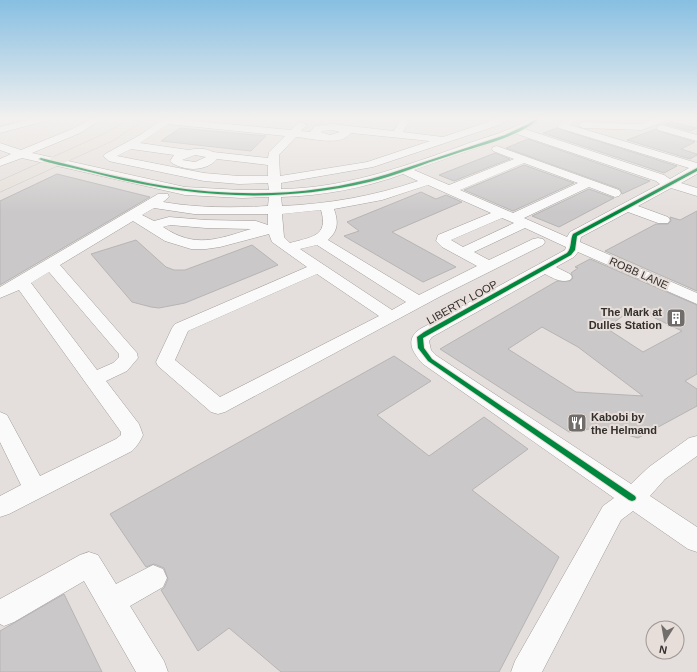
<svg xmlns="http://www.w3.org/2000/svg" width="697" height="672" viewBox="0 0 697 672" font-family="Helvetica,sans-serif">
	<rect width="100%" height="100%" fill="#e4dfdc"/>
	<!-- building -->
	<g fill="#cac8c8" stroke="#b6b4b4" fill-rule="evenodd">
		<polygon points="671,122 697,128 690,131 665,124"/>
		<polygon points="180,128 266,136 251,151 161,141"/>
		<polygon points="557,128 559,129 677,166 664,173 543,133"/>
		<polygon points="656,129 658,131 695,142 681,149 697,154 697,155 690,159 627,140"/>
		<polygon points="528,139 650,181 622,194 620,189 506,148"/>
		<polygon points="495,153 510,159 454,181 439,175"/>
		<polygon points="524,165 574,183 513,211 464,190"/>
		<polygon points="57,174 150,197 0,285 0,201"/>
		<polygon points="589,189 614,198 559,227 532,216"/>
		<polygon points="421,192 436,199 446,195 462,202 392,232 456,267 423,282 344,236 359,231 347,222"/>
		<polygon points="697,211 697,291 605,251 656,224 668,224 671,221 670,217 680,220"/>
		<polygon points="136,240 166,267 174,270 185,270 252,245 278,265 185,303 159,308 151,307 132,302 91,254"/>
		<path d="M 590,259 L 697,305 L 697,374 L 685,381 L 697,389 L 697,406 L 638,438 L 610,430 L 589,429 L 569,432 L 440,349 L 557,281 L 570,281 L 573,278 L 571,273 L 578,268 L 575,267 ZM 634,308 L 682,331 L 643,352 L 606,328 ZM 542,327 L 578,347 L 643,396 L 576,392 L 508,349 Z"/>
		<polygon points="394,356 431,381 377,415 429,456 484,417 528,449 472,490 559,557 499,672 281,672 229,628 198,651 161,590 164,588 168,579 164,568 154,564 146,567 110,514"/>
		<polygon points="64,594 102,672 0,672 0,631"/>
	</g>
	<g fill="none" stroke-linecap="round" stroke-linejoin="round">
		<!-- minor casing -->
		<g stroke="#9f9c99" stroke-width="1">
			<g id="minor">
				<polygon points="36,118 51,118 49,120 0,133 0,127"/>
				<path d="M 93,118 L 104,118 L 80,133 L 32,153 L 185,187 L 242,190 L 269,190 L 268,183 L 239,184 L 204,181 L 113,162 L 109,161 L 103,156 L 105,154 L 140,135 L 164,118 L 291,130 L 298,123 L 302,122 L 307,125 L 301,131 L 310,132 L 315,126 L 332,124 L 394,131 L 401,118 L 411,118 L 403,132 L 443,137 L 499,118 L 511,118 L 499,125 L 373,167 L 281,183 L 281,189 C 352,188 415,162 481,139 C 490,136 498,134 507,130 C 522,125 527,118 544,118 L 542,120 L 525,129 L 664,175 L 670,179 L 689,168 L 559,128 L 558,126 L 566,118 L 576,118 L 570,125 L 697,163 L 697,174 L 681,183 L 697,188 L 697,196 L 671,188 L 638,206 L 668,217 L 670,220 L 668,223 L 658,223 L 628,212 L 581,237 L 580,242 L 697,293 L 697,304 L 578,252 L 574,257 L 556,267 L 570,274 L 572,277 L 570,280 C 560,283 553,278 545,274 L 432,337 L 429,341 L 431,350 L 437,356 L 631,484 L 649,467 L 689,438 L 697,436 L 697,456 L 665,479 L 650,496 L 697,527 L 697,552 L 688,549 L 633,511 L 621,520 L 542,672 L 511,672 L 515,661 L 603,506 L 614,498 L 423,364 C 413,353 404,340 420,329 L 565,250 L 566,247 L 525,228 L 474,252 L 489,260 L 533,239 L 538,238 L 543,239 L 545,242 L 543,245 L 441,296 L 225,412 L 218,414 L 211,412 L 158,366 L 156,362 L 172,328 L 175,324 L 307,267 L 272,242 L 269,234 L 220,247 L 206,249 L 191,249 L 165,241 L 133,221 L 60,265 L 137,353 L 138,358 L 127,371 L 106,381 L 139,424 L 143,435 C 140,442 137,446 132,451 L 9,514 L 0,517 L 0,496 L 21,485 L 0,442 L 0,412 L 7,415 L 40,476 L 116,439 L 121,435 L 121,432 L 19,290 L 0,298 L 0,287 L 158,194 L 168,194 L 169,197 L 163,202 C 198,208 233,208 268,206 L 269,197 L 242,198 L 185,195 L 22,158 L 0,166 L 0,159 L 11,154 L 0,150 L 0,143 L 21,150 L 72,129 ZM 168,124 L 285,136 L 269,152 L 268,158 L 213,152 C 206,148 197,148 189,150 L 140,143 ZM 332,130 L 340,132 L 330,135 L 321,132 L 322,131 ZM 351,133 L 430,141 L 367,162 L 280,176 L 279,155 L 296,137 C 311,138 341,147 351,133 ZM 517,134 L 656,181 L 660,184 L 570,232 L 567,237 L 524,218 L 589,187 L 615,197 L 619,196 L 621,193 L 619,190 L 497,146 L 493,147 L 492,149 L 493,151 L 514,159 L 449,185 L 414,170 ZM 131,149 L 174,155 L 170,161 L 172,163 C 185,171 206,172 217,159 L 268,165 L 268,176 L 239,176 L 204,173 L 117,156 ZM 195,155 L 206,157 L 195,162 L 182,160 ZM 524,163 L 578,183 L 513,213 L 460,190 ZM 403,174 L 418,181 C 374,196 328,204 282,206 L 281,197 C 322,196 365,188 403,174 ZM 428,185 L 491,213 L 438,235 L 436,241 L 442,247 L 477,266 L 419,295 L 328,240 C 339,230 338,221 334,209 L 382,200 ZM 154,208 L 194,214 L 268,214 L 268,225 L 256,221 L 206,220 L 169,217 L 154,221 L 142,215 ZM 321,210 C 329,237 311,237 290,243 L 284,237 L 282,214 ZM 502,218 L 514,223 L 463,247 L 451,240 ZM 170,225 L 206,228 L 251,229 C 218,239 195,249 163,227 ZM 317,245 L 406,302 L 392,310 L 300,249 ZM 49,272 L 119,354 L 119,357 L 113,363 L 97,370 L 31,283 ZM 317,274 L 379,316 L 220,397 L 175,360 L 188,331 Z"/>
				<polygon points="657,118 670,118 668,120 642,130 583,128 578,125 583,122 641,124"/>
				<polygon points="662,125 697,135 697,141 658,130 657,128 658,126"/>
				<polygon points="89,552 98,555 116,584 153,565 163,569 167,578 163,587 130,606 164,661 168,672 136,672 84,581 14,622 4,626 0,624 0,599 80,555"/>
			</g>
		</g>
		<!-- major casing -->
		<g stroke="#bdbbb9" stroke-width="1">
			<polygon id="major" points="133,118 147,118 112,141 0,192 0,181 102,135"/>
		</g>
		<!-- minor -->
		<use href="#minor" fill="#fbfafa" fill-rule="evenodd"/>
		<!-- major -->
		<use href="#major" fill="#e5dfd8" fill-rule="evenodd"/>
		<!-- cycleway casing -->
		<g stroke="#e7ded9" stroke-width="2">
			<g id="cycleway">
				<path d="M 537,118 L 541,118 C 515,139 479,145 449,156 C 422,164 396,176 369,182 C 280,203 195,198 106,176 C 90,172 75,168 59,165 C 53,163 45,162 39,159 L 41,158 C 82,168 123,179 165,186 C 239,198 316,196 388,174 L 505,135 L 528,124 Z"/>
				<path d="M 697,168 L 697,171 L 577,236 L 575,250 L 571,255 L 423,338 L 424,348 L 432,359 L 635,496 L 636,498 L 635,500 L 632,501 L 629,500 L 428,361 L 418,348 L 417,337 L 424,332 L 567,253 C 572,248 570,240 573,234 Z"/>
			</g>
		</g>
		<!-- cycleway -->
		<use href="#cycleway" fill="#00873e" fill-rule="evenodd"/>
	</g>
	<!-- sky -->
	<linearGradient id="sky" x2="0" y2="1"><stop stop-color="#87bfe2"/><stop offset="0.56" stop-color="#f3f1ef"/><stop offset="1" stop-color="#f3f1ef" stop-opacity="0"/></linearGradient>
	<rect width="697" height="212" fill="url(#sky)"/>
	<!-- icons -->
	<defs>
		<g id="building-square" transform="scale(1)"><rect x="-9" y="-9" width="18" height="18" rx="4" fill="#706d6a" stroke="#e7ded9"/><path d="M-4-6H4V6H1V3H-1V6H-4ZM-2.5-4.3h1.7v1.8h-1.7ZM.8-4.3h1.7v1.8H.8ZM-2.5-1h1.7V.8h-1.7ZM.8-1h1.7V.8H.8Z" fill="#fff"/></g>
		<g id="restaurant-square" transform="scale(1)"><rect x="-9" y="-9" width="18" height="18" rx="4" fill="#706d6a" stroke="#e7ded9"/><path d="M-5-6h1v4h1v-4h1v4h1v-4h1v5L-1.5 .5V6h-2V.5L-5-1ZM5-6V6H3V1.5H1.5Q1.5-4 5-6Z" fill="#fff"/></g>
	</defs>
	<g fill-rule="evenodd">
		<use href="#building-square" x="676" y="318"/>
		<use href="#restaurant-square" x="577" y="423"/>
	</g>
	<g text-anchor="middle" stroke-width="4" stroke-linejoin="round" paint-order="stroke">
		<!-- street labels -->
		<g font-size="11" fill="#322f2d" stroke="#e7ded9">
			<text transform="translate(639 273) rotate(24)" y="4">ROBB LANE</text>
			<text transform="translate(462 302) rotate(-29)" y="4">LIBERTY LOOP</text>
		</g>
		<!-- poi labels -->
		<g font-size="11" font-weight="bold" fill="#322f2d" stroke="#e7ded9" text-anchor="end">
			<text x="662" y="316">The Mark at<tspan x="662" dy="13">Dulles Station</tspan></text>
			<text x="591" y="421" text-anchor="start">Kabobi by<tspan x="591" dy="13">the Helmand</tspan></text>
		</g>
	</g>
	<!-- north arrow -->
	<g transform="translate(665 640) rotate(191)"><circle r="19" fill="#e7ded9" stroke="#9f9894"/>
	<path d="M0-3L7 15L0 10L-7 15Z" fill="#706d6a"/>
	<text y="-6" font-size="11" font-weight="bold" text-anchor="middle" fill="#322f2d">N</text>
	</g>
</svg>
